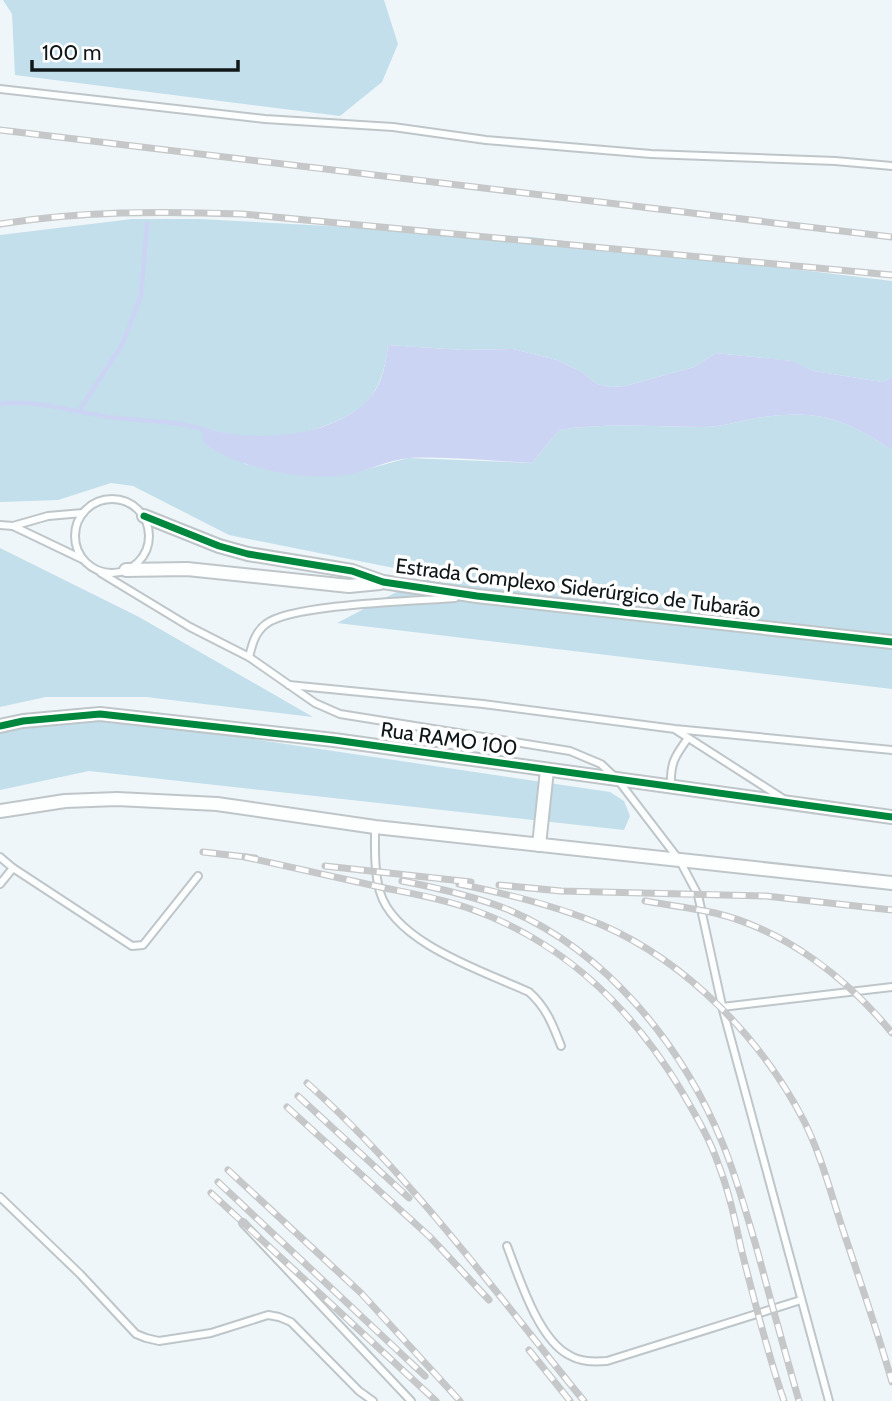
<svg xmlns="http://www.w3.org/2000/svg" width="892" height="1401" viewBox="0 0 892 1401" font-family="Cabin,sans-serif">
	<rect width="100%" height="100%" fill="#eff6f9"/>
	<!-- green -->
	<g fill="#c2dfeb">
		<polygon points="3,0 384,0 398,44 382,82 340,116 15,75 12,14"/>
		<path d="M 132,219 L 200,219 L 531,237 L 892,281 L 892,377 L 882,382 L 814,371 L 791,361 L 716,353 L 694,367 L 625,386 L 610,387 L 597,384 L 582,372 L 557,360 L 513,349 L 463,350 L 388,345 C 386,361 383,378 374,392 C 357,422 294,438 261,438 C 243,437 224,434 207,428 L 245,464 L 276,471 L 315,476 L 346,475 L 408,458 L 532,463 L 559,430 C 607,422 655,427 703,427 C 721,427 739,421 756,418 C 817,409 841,417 892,450 L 892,689 L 337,623 L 429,575 L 229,535 L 133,486 L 111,483 L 58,500 L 0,502 L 0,235 Z"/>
		<polygon points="0,548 139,617 313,717 146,697 46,697 0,707"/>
		<polygon points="97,716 610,792 624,801 630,816 624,830 89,771 0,790 0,733"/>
	</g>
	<!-- water -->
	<path fill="#ccd4f3" d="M 388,345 L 463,350 L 513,349 L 557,360 L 582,372 L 597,384 L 610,387 L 625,386 L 694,367 L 716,353 L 792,361 L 814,371 L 882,382 L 892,377 L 892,450 C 841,417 817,409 756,418 C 739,421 721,427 703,427 C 655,427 607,422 559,430 L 532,463 C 492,461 449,456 409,458 C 387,460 368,471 347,475 C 305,482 237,468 204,443 L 202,434 L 207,428 C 255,444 339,437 372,395 C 383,382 386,361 388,345 Z"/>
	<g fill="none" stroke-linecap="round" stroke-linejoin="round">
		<!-- stream -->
		<g stroke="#ccd4f3" stroke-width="4.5">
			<path d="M 0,404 C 41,399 78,414 118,418 C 152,422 175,420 209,431"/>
			<polyline points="79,411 123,343 141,295 147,224"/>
		</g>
		<!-- lane casing -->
		<g stroke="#bfc6c9" stroke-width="10">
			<g id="lane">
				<polyline points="0,89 265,119 393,127 486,140 651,154 835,161 892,166"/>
				<circle cx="112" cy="536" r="37"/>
				<polyline points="0,525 13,526 82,559"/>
				<polyline points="13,526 48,516 83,513"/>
				<polyline points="101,573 190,627 249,657"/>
				<path d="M 455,598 C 416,601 291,604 266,624 C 255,632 252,645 249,657 L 315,703 L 340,714 L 570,751 L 601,764 L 618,780 L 680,861 L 698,895 L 723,1010 L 829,1401"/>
				<polyline points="289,685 483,704 675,729 892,750"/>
				<polyline points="676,730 782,798"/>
				<path d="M 671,786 C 670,763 675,756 688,738"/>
				<path d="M 375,827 C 375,848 374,871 380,892 C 395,943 483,971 529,992 C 546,1007 553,1025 561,1046"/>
				<polyline points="0,857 13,868"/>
				<polyline points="0,884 13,868 132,946 143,945 198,876"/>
				<polyline points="722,1007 892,987"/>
				<polyline points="0,1197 80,1274 136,1334 146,1338 159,1341 211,1333 268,1315 279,1317 291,1322 359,1391 373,1401"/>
				<polyline points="243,1223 411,1401"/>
				<path d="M 507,1246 C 519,1277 538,1339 569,1355 C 581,1362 593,1362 607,1361 L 801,1300"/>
			</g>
		</g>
		<!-- street casing -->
		<g stroke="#bfc6c9" stroke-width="16">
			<g id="street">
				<polyline points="144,516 219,546 248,554 352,571 383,582 477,596 892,642"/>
				<polyline points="126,570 187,569 349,586 380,583"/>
				<polyline points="0,726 23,721 100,714 334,740 892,817"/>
				<polyline points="0,811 65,801 117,799 217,804 375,827 892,883"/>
				<polyline points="539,845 547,770"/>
			</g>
		</g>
		<!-- lane -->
		<use href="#lane" stroke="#fdfefe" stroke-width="6"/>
		<!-- street -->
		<use href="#street" stroke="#fdfefe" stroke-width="12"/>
		<!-- rail casing -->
		<g stroke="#c5c7c8" stroke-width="7">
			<g id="rail">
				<polyline points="0,130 892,237"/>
				<path d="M 0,224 C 80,211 161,211 242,214 L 892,275"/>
				<polyline points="203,852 255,858"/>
				<path d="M 245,857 C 290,867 335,877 380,887 C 409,893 439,898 468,908 C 561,940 631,1007 681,1090 C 695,1114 710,1139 719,1166 C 729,1192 735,1220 741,1248 C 754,1300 767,1351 784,1401"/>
				<polyline points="325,866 471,882"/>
				<path d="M 402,881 C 438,888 474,896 509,910 C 607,952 682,1045 722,1142 C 737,1178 747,1216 758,1253 C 771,1302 785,1352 799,1401"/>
				<path d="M 459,884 C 508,894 557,906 602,925 C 687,962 762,1039 804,1121 C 822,1157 832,1198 845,1236 C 861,1284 878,1333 892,1382"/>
				<polyline points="499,885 561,891 766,896 892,910"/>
				<path d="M 645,901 C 668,905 692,908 715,913 C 785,930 847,978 892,1033"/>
				<path d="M 307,1083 C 412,1177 495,1292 584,1401"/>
				<polyline points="298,1096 409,1198"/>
				<polyline points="287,1107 430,1237 489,1300"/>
				<polyline points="228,1170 361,1293 460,1401"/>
				<polyline points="218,1182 425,1376"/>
				<polyline points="211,1193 436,1401"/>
				<polyline points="529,1350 570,1401"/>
			</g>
		</g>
		<!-- rail -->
		<use href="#rail" stroke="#fff" stroke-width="4.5" stroke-dasharray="13" stroke-linecap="butt"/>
		<!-- cycleway casing -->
		<g stroke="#fff" stroke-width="11">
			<g id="cycleway">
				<polyline points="144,516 219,546 248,554 352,571 383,582 477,596 892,642"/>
				<polyline points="0,726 23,721 100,714 334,740 892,817"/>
			</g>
		</g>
		<!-- cycleway -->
		<use href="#cycleway" stroke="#00873e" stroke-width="7"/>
	</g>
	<g text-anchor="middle" stroke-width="7" stroke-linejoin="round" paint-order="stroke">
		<!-- street labels -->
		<g font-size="21" fill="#0f1719" stroke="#fff">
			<text transform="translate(578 588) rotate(7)" y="7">Estrada Complexo Siderúrgico de Tubarão</text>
			<text transform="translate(449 739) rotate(8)" y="7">Rua RAMO 100</text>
		</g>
	</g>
	<!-- scale -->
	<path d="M32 60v10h206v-10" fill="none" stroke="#0f1719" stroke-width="3.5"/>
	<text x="42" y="60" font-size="21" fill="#0f1719" stroke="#ffffff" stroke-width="5" paint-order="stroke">100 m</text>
</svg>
